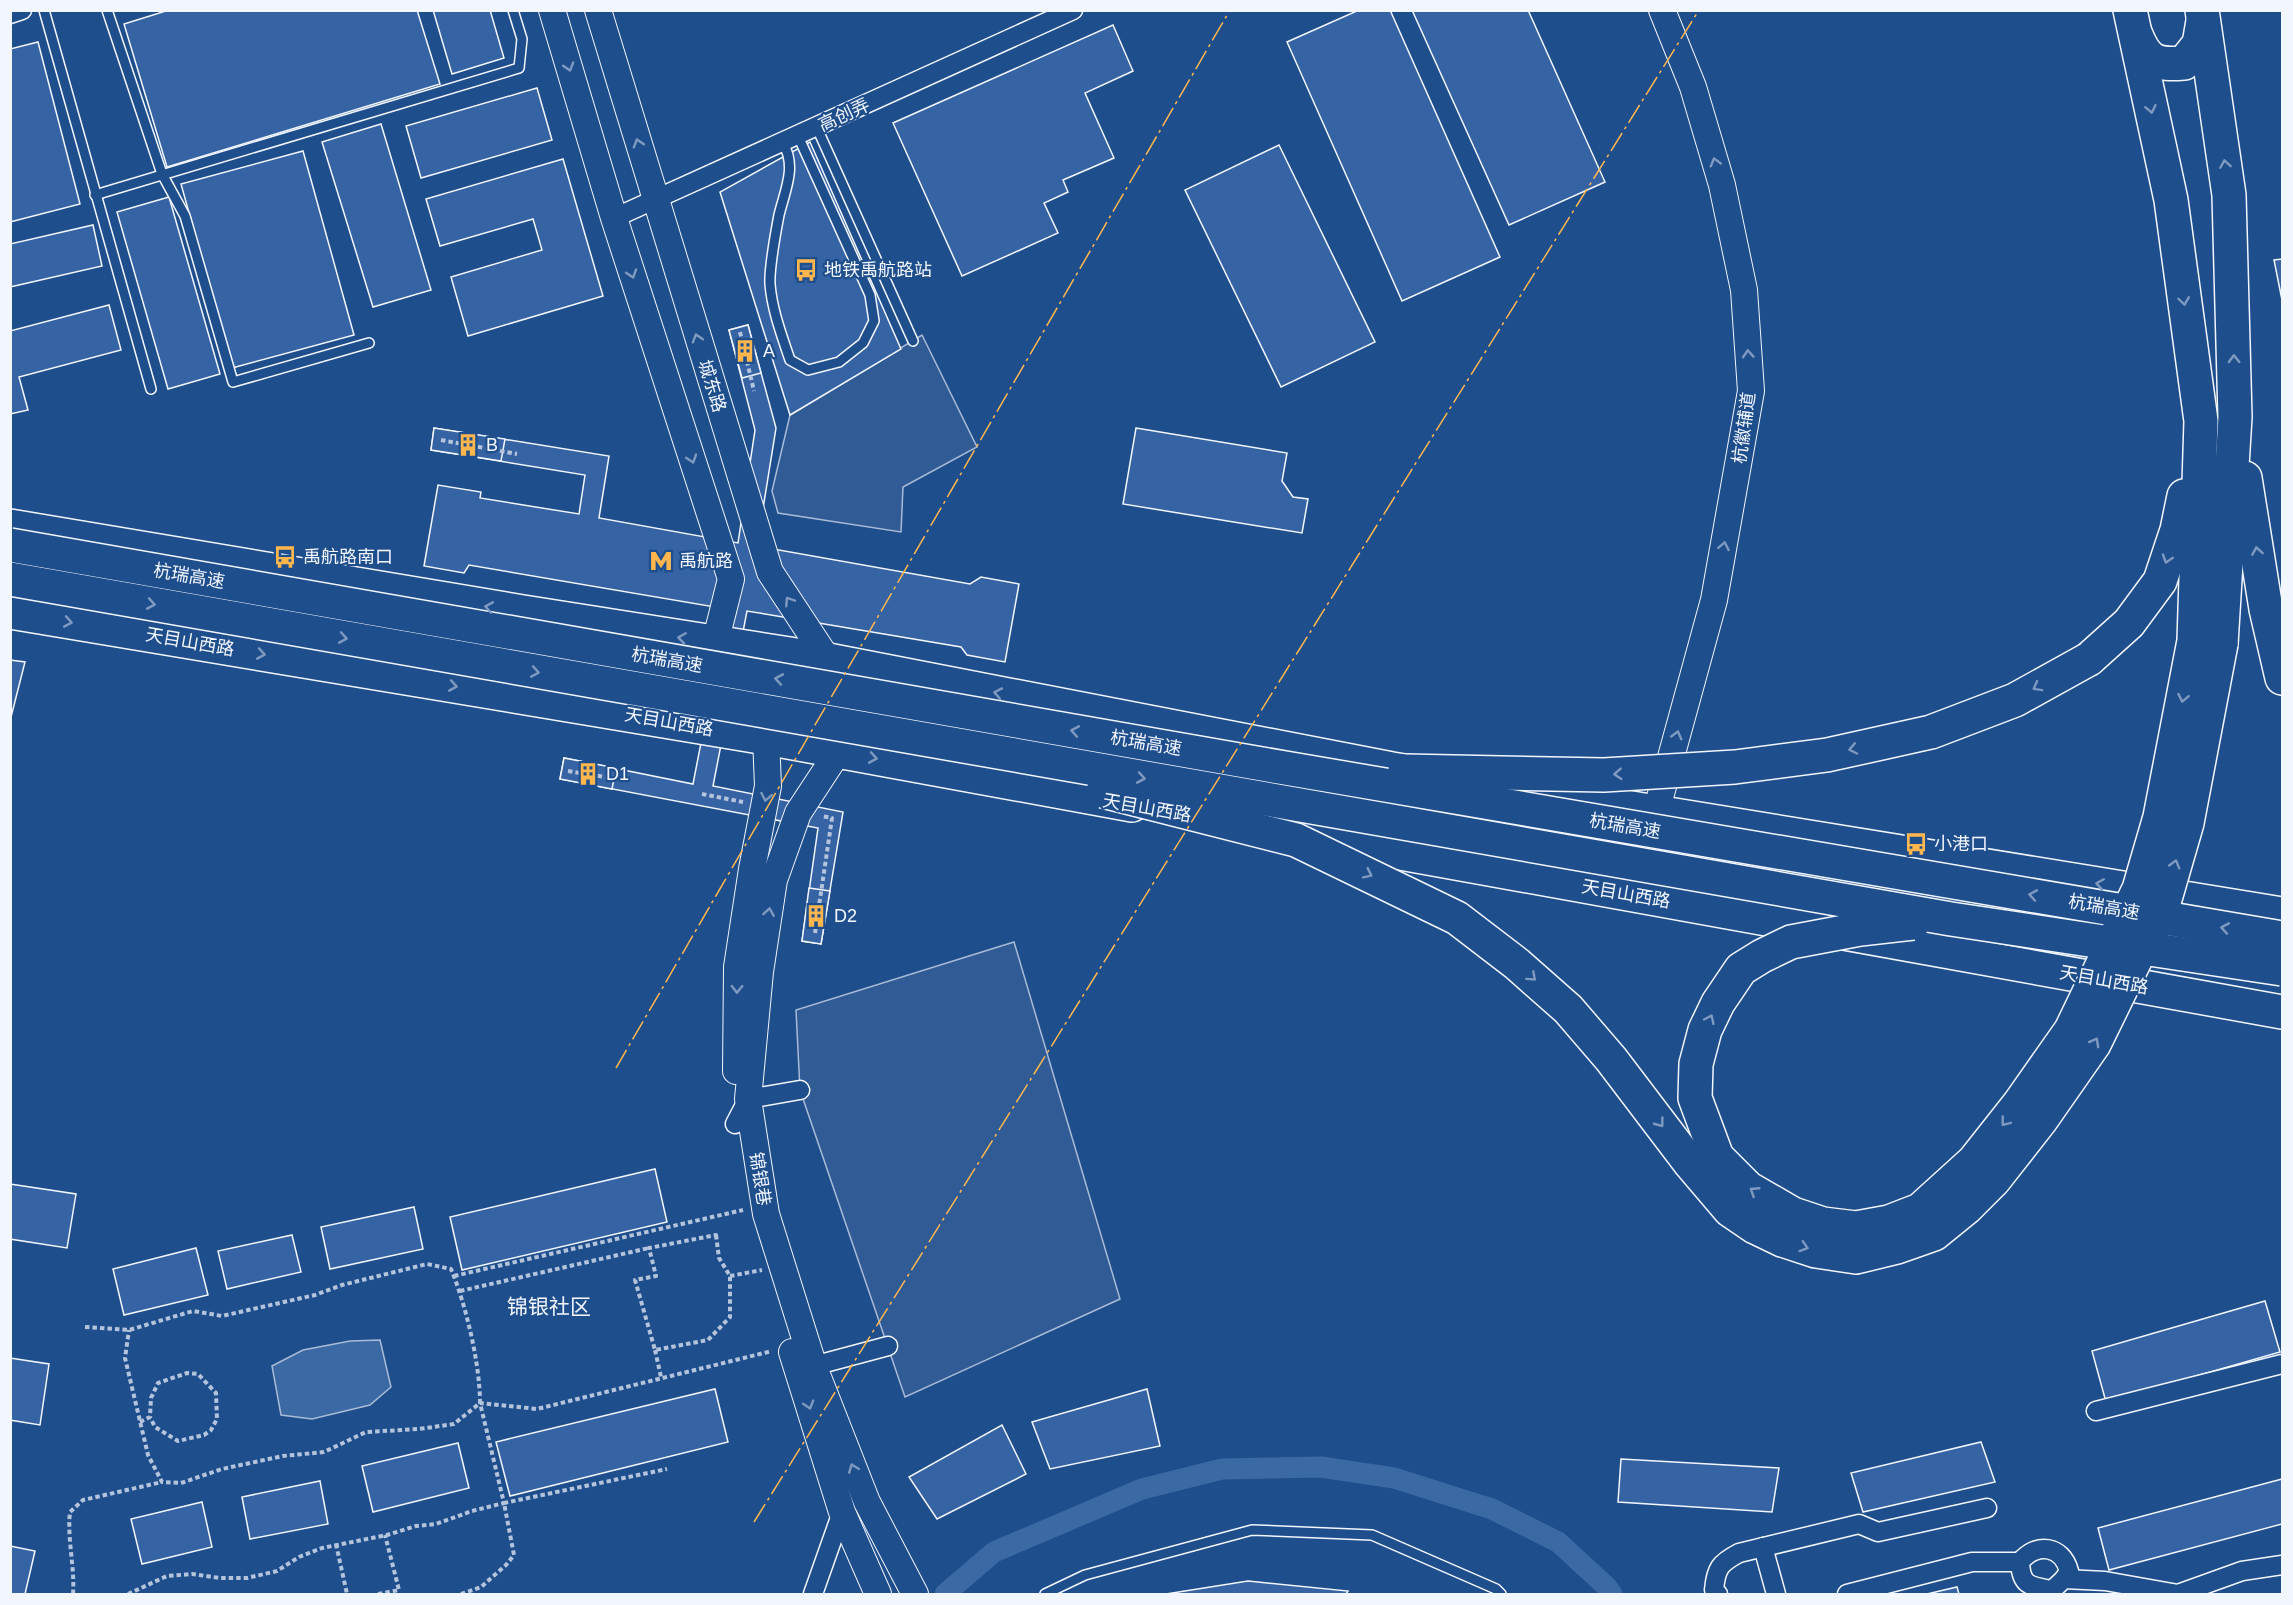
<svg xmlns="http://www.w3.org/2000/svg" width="2293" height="1605" viewBox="0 0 2293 1605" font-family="Arial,'Noto Sans SC',sans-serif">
	<rect width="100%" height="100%" fill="#1f4e8c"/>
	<!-- parking -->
	<g fill="#305b95" stroke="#a8bbd7" stroke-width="1.5">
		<polygon points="922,335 977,447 903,487 901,532 778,513 772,491 790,415"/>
		<polygon points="1014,942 1120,1299 905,1397 800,1090 796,1010"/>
	</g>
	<!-- water -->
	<polygon fill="#3b69a3" stroke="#a8bbd7" stroke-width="1.5" points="380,1340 391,1387 370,1405 312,1419 281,1415 272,1366 303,1350 350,1341"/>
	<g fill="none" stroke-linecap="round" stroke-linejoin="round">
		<!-- canal -->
		<polyline stroke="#3b69a3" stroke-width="21" points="945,1594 994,1552 1142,1489 1222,1469 1321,1467 1394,1478 1492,1509 1558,1542 1607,1587 1612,1594"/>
	</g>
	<!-- building -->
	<g fill="#3563a3" stroke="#f2f6ff" stroke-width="1.5">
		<polygon points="169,10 417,10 440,84 167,167 124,24"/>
		<polygon points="433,10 490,10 504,58 452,74"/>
		<polygon points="1359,10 1390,10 1500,257 1402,301 1287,42"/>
		<polygon points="1412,10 1528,10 1605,182 1509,225"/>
		<polygon points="1113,25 1133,71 1085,93 1114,158 1063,180 1068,192 1044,203 1058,233 962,276 893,123"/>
		<polygon points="38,42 80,204 10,222 10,49"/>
		<polygon points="537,88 552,140 421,178 406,126"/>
		<polygon points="381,124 431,290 373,307 322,142"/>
		<polygon points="810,142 901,349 790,415 720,192"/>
		<polygon points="1279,145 1375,342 1281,387 1185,190"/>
		<polygon points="303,151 354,335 232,368 181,184"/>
		<polygon points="563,159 603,296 468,336 451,277 542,250 533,219 440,246 426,199"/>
		<polygon points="169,197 220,374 168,389 117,212"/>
		<polygon points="93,225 102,266 10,287 10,244"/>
		<polygon points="2282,259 2282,300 2274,260"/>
		<polygon points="109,305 121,350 19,377 28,410 10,414 10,331"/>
		<polygon points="748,325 776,428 757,546 970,584 981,577 1019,584 1005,662 967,655 961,647 747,611 713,786 843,812 821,944 802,941 818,828 560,779 564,758 693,784 727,609 469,565 464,573 424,566 438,485 481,492 480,498 579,514 585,475 431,450 434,428 609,456 599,518 738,543 755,430 729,330"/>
		<polygon points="748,325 761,373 742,378 729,330"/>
		<polygon points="434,428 505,439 501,461 431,450"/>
		<polygon points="1136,428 1287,453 1282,481 1293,497 1308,499 1302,533 1123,504"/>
		<polygon points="10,660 25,662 10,721"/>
		<polygon points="564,758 616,768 612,789 560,779"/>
		<polygon points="809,888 830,891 821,944 802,941"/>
		<polygon points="655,1169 667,1222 462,1270 450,1217"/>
		<polygon points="10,1184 76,1194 67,1248 10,1239"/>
		<polygon points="414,1207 423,1249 330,1269 321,1227"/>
		<polygon points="292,1235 301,1272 227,1289 218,1251"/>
		<polygon points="196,1248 208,1295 124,1315 113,1269"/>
		<polygon points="2265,1301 2280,1352 2106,1402 2092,1351"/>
		<polygon points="10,1358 49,1364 40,1425 10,1420"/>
		<polygon points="715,1389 728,1442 510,1496 496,1442"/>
		<polygon points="1147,1389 1160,1446 1050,1469 1032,1422"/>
		<polygon points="1002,1425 1026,1474 937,1519 909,1477"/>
		<polygon points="1981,1442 1995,1482 1863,1512 1851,1473"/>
		<polygon points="458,1443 469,1488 373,1512 362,1466"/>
		<polygon points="1621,1459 1779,1468 1772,1512 1618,1502"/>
		<polygon points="2282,1479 2282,1524 2109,1570 2098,1528"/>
		<polygon points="320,1481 328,1524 250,1539 242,1497"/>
		<polygon points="202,1502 212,1547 142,1564 131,1519"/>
		<polygon points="10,1546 35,1551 25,1594 10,1594"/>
		<polygon points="1248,1581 1348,1591 1346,1594 1166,1594"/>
		<polygon points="1957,1587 1959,1594 1927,1594"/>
	</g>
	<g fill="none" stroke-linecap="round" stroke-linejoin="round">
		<!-- lane casing -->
		<g stroke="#f2f6ff" stroke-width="12">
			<g id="lane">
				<polyline points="44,10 151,389"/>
				<polyline points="107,10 162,174 185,216 233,382 369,343"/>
				<polyline points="817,128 913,341"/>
				<path d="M 783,143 C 797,167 785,190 779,215 C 776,231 769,268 770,284 C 772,310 782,336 790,360 L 808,370 L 839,362 L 863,343 L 874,321 L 870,295 L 798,136"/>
				<polyline points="95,195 519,68 522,39 513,10"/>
				<polyline points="1045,1594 1085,1575 1252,1530 1372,1535 1496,1589 1501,1594"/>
			</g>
		</g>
		<!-- street casing -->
		<g stroke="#f2f6ff" stroke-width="21">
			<g id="street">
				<polyline points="10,14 22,10"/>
				<polyline points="614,218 1073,10"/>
				<polyline points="735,1124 748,1099 800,1090"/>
				<polyline points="802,1369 888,1346"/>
				<polyline points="2096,1411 2282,1364"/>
				<polyline points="1763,1547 1776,1594"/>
				<path d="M 2051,1590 C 2030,1586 2021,1586 2020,1562 C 2036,1542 2062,1545 2069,1571 L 2064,1579"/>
				<polyline points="813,1594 842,1512 845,1511"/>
				<path d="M 1718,1594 L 1714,1590 C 1716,1568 1720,1563 1739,1553 L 1859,1524 L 1878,1532 L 1987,1508"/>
				<polyline points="1847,1594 1972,1562 2020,1562"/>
				<polyline points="2048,1594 2064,1579 2105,1581 2178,1594 2242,1571 2282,1565"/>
			</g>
		</g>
		<!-- secondary casing -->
		<g stroke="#f2f6ff" stroke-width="28">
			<g id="secondary">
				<polyline points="552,10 614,218 731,579 715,643 766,738 768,786 752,869 737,967 736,1071"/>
				<polyline points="598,10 770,572 828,660 829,671"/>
				<polyline points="836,734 838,752 798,813 774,880 760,972 748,1099 766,1214 814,1367 867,1502 915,1594"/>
				<polyline points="1656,812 1714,600 1751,391 1744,290 1722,185 1693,87 1662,10"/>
				<polyline points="792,1352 842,1512 878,1594"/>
			</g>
		</g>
		<!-- highway casing -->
		<g stroke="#f2f6ff" stroke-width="36">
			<g id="highway">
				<polyline points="2130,10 2171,200 2201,421 2194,641"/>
				<polyline points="2202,10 2229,195 2235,417 2221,644"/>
				<path d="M 2136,35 C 2147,62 2156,65 2184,63 L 2199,44 L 2203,21"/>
				<polyline points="2245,478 2266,609 2282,678"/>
				<polyline points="10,526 523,612 828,660 1392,769 2282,914"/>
				<polyline points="10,612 766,738 1132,805"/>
				<polyline points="2089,659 2129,623 2160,581 2177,530 2184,496"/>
				<polyline points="1295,834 2282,1012"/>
			</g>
		</g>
		<!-- path -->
		<g stroke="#b3c4dc" stroke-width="4" stroke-dasharray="4.5 3" stroke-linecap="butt">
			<polyline points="740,332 754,391"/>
			<polyline points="441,440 517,454"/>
			<polyline points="568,771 624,780"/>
			<polyline points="702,794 743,802"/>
			<polyline points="815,933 832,818 821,816"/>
			<polygon points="716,1235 719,1258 730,1276 730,1317 708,1340 655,1350 635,1280 656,1276 649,1248"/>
			<polyline points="454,1276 743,1210"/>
			<polyline points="730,1276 762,1270"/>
			<polyline points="460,1291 649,1248"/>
			<path d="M 85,1327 L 129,1330 L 193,1311 L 222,1316 L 315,1295 L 342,1285 L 427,1264 L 451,1269 C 466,1305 480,1364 480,1403 L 454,1424 L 419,1429 L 366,1432 L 324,1452 L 283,1456 L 222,1469 L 181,1483 L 162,1482 L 148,1455 L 125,1358 L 129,1330"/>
			<polyline points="655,1350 661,1377"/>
			<polyline points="140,1422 150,1417 151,1398 158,1383 187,1373 198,1374 216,1393 217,1419 211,1430 204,1435 178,1441 155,1427 150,1417"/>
			<polyline points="336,1544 347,1594"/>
			<path d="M 73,1594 C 75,1567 67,1540 70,1512 L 83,1500 L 162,1482"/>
			<polyline points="128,1594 167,1576 192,1574 220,1578 247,1578 277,1571 299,1557 322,1548 387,1535 416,1526 436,1524 472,1511 504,1503 480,1403 537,1409 772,1351"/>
			<polyline points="378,1594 399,1590 385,1535"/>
			<polyline points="461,1594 481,1587 506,1565 514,1555 504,1503 667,1469"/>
		</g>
		<!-- lane -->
		<use href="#lane" stroke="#1f4e8c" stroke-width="9"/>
		<!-- street -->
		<use href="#street" stroke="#1f4e8c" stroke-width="18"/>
		<!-- secondary -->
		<use href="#secondary" stroke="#1f4e8c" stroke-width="26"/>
		<!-- highway -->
		<use href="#highway" stroke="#1f4e8c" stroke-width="33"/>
		<!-- highway-bridge casing -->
		<g stroke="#f2f6ff" stroke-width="36" stroke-linecap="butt">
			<g id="highway-bridge">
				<polyline points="10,545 1285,768 2282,938"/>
				<polyline points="10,579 1951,919 2282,969"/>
				<polyline points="1405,771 1604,775 1735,767 1827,755 1931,732 2015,700 2089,659"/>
				<polyline points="1103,791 1296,840 1457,918 1517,964 1568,1009 1611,1059 1690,1163 1730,1210 1755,1227 1782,1240 1816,1251 1856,1257 1897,1247 1934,1234 1966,1208 1994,1180 2041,1120 2094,1044 2165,899 2187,823 2221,644"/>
				<polyline points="1913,923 1860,929 1791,942 1762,956 1741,969 1718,1003 1705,1030 1696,1064 1695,1098 1717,1157 1748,1188 1793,1214 1823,1224 1856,1228 1889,1222 1920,1210 1974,1161 2019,1104 2071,1030 2139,889 2160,817 2194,641"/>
			</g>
		</g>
		<!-- highway-bridge -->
		<use href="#highway-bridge" stroke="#1f4e8c" stroke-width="33"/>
		<!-- power -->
		<g stroke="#ffb74d" stroke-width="1.5" stroke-dasharray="21 4.5 3 4.5" stroke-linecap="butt">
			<polyline points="616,1068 1230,10"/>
			<polyline points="754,1522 1699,10"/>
		</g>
	</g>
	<!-- one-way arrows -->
	<defs><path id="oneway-chevron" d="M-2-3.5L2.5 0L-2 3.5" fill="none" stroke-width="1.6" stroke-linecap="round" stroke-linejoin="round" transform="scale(1.5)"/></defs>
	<g stroke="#7e9ac0">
		<use href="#oneway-chevron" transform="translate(569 67) rotate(73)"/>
		<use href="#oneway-chevron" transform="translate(2151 109) rotate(78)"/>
		<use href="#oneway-chevron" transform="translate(638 143) rotate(-107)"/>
		<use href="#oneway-chevron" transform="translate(1715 162) rotate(-106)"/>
		<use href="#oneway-chevron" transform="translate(2225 164) rotate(-99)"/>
		<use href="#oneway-chevron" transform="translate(632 274) rotate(72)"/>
		<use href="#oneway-chevron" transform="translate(2184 301) rotate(82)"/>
		<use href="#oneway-chevron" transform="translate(697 338) rotate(-107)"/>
		<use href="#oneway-chevron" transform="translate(1748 354) rotate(-94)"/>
		<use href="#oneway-chevron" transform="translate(2234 359) rotate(-91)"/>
		<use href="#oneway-chevron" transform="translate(692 459) rotate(72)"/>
		<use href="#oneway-chevron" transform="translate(1724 546) rotate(-79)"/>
		<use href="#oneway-chevron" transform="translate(2257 551) rotate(-99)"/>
		<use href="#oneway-chevron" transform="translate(2167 559) rotate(108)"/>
		<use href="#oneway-chevron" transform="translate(789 601) rotate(-123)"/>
		<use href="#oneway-chevron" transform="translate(151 604) rotate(10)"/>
		<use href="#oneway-chevron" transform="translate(489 607) rotate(-170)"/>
		<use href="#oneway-chevron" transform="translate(68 622) rotate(10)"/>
		<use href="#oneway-chevron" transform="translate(343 638) rotate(10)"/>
		<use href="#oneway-chevron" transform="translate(682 638) rotate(-171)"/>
		<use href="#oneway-chevron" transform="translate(261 654) rotate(10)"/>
		<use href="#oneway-chevron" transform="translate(535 672) rotate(10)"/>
		<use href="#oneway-chevron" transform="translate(779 679) rotate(-170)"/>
		<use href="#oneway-chevron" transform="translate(453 686) rotate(10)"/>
		<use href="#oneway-chevron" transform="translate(2037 687) rotate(151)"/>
		<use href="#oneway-chevron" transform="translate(998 693) rotate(-169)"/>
		<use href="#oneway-chevron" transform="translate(2183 698) rotate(101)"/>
		<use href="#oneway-chevron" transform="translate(1075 731) rotate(-170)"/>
		<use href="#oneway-chevron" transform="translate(1677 735) rotate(-75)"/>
		<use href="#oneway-chevron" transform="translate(1853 749) rotate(168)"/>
		<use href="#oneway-chevron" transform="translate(873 758) rotate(10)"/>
		<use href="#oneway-chevron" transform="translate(1618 774) rotate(176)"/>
		<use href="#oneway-chevron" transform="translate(1141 778) rotate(10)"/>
		<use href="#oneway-chevron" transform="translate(766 797) rotate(101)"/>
		<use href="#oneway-chevron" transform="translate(2175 864) rotate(-74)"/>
		<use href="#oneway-chevron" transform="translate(1368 874) rotate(26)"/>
		<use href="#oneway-chevron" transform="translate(2100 884) rotate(-171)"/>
		<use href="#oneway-chevron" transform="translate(2033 895) rotate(-170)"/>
		<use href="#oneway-chevron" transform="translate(769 912) rotate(-81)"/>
		<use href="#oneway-chevron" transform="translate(2225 928) rotate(-170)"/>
		<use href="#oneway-chevron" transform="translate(1532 977) rotate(42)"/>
		<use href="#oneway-chevron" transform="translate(737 989) rotate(91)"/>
		<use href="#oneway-chevron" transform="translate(1710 1019) rotate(-65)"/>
		<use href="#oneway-chevron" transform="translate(2095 1042) rotate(-61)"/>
		<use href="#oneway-chevron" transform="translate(2005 1122) rotate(128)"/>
		<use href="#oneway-chevron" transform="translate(1660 1123) rotate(53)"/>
		<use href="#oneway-chevron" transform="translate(1754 1191) rotate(-147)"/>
		<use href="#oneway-chevron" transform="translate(1804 1247) rotate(18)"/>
		<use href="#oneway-chevron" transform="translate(809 1405) rotate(73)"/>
		<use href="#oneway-chevron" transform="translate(853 1468) rotate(-111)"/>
	</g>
	<!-- icons -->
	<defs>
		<g id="bus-bare" transform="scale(1.8)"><path d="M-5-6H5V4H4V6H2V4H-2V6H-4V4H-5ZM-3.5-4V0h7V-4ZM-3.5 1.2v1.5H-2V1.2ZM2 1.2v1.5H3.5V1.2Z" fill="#ffb74d" stroke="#1f4e8c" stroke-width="2.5" paint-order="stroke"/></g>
		<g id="building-bare" transform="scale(1.8)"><path d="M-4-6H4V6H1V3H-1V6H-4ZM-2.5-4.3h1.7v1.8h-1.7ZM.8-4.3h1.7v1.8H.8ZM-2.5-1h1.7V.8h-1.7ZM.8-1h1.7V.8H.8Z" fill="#ffb74d" stroke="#1f4e8c" stroke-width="2.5" paint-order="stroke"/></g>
		<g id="metro-bare" transform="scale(1.8)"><path d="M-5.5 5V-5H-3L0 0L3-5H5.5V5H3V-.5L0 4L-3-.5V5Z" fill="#ffb74d" stroke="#1f4e8c" stroke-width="2.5" paint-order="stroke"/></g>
	</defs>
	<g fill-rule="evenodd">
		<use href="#bus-bare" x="806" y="270"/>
		<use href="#building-bare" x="745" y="351"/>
		<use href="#building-bare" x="468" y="445"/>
		<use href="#bus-bare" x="285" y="557"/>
		<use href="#metro-bare" x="661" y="561"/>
		<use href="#building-bare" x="588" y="774"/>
		<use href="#bus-bare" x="1916" y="844"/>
		<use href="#building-bare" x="816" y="916"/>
	</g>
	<g text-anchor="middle" stroke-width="4.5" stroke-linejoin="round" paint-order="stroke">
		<!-- street labels -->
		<g font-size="18" fill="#f2f6ff" stroke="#1f4e8c">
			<text transform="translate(844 115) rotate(-25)" y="6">高创弄</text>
			<text transform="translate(712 386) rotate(73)" y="6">城东路</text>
			<text transform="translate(1744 428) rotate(-82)" y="6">杭徽辅道</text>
			<text transform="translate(189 576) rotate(10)" y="6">杭瑞高速</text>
			<text transform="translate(190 642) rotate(10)" y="6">天目山西路</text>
			<text transform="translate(667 660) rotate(10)" y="6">杭瑞高速</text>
			<text transform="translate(669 722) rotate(10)" y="6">天目山西路</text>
			<text transform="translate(1146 743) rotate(10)" y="6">杭瑞高速</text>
			<text transform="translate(1147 808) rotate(10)" y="6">天目山西路</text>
			<text transform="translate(1625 826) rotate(10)" y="6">杭瑞高速</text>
			<text transform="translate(1626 894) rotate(10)" y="6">天目山西路</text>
			<text transform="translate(2104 907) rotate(10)" y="6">杭瑞高速</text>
			<text transform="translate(2104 980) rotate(10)" y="6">天目山西路</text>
			<text transform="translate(760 1179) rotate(81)" y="6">锦银巷</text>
		</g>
		<!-- poi labels -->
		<g font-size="18" fill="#f2f6ff" stroke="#1f4e8c" text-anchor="start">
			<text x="824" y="276">地铁禹航路站</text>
			<text x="763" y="357">A</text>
			<text x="486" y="451">B</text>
			<text x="303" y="563">禹航路南口</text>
			<text x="679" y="567">禹航路</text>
			<text x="606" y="780">D1</text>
			<text x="1934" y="850">小港口</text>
			<text x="834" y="922">D2</text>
		</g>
		<!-- quarter labels -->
		<g font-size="21" fill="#f2f6ff" stroke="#1f4e8c">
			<text x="549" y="1314">锦银社区</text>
		</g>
	</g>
	<!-- border -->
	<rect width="2293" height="1605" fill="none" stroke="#f2f6ff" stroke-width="24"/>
</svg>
